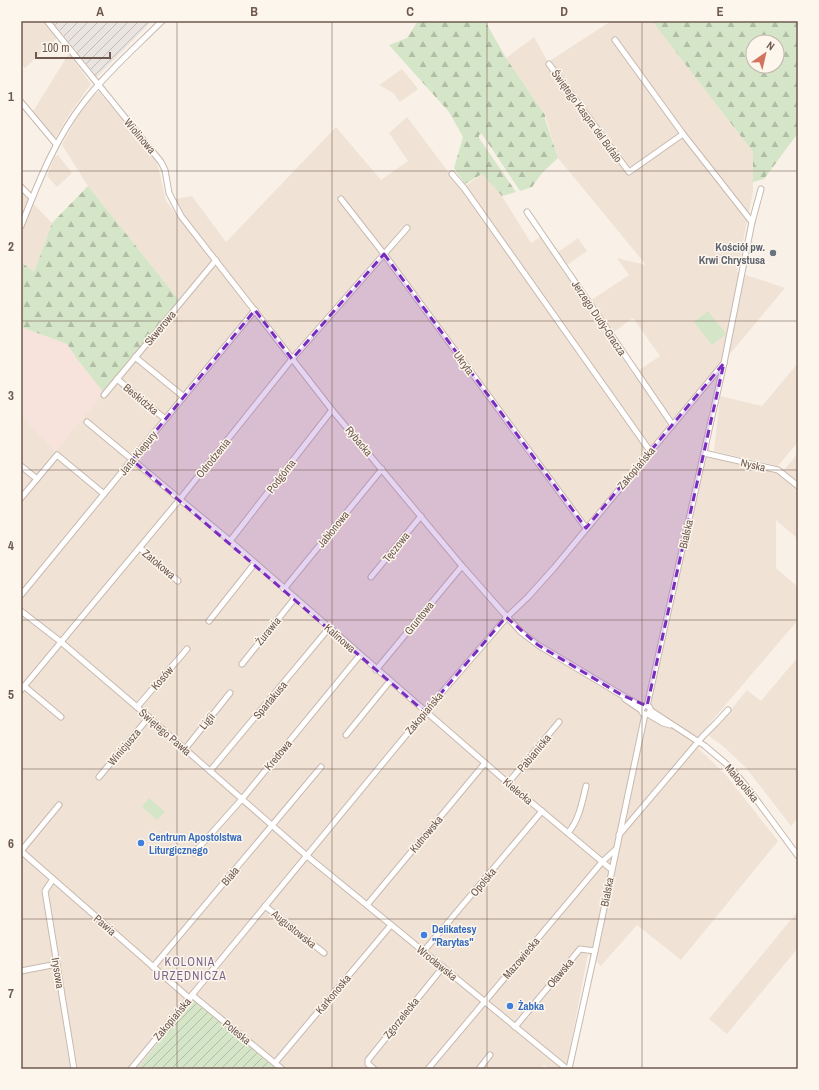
<svg xmlns="http://www.w3.org/2000/svg" width="819" height="1090" viewBox="0 0 819 1090" font-family="'Archivo Narrow',sans-serif">
	<defs>
		<pattern id="industrial-furrows" width="10" height="10" patternUnits="userSpaceOnUse"><rect width="10" height="10" fill="#eae4e0"/><path d="M-1 1l2-2M0 10L10 0M9 11l2-2" fill="none" stroke="#c2bcb8"/></pattern>
		<pattern id="forest-firs" width="22" height="20" patternUnits="userSpaceOnUse"><rect width="22" height="20" fill="#d5e5c7"/><path d="M5 1l3.5 6h-7zM16 11l3.5 6h-7z" fill="#b1bda4"/></pattern>
		<pattern id="garden-furrows" width="10" height="10" patternUnits="userSpaceOnUse"><rect width="10" height="10" fill="#d5e5c7"/><path d="M-1 1l2-2M0 10L10 0M9 11l2-2" fill="none" stroke="#b1bda4"/></pattern>
	</defs>
	<rect width="100%" height="100%" fill="#f9f1e7"/>
	<!-- residential -->
	<g fill="#f0e3d6">
		<polygon points="21,21 43,21 57,38 25,68 21,63"/>
		<polygon points="611,21 652,21 753,152 753,192 737,272 785,288 729,355 734,323 729,322 718,377 708,414 710,458 784,470 798,453 798,539 776,520 776,568 798,587 798,620 693,743 726,775 778,841 681,960 637,925 601,966 588,954 566,1069 549,1069 544,1065 541,1069 21,1069 21,415 55,451 179,300 88,186 62,145 76,119 95,93 99,92 157,162 166,201 211,258 215,254 178,206 175,199 192,196 226,242 336,127 381,180 408,161 389,133 407,117 461,189 482,174 502,196 531,243 540,237 633,374 660,356 633,318 613,333 590,301 629,275 617,258 646,265 558,158 545,115 506,58 534,37 548,62"/>
		<polygon points="68,55 70,55 91,84 70,113 55,138 32,113"/>
		<polygon points="402,69 418,89 400,102 393,93 379,85"/>
		<polygon points="58,155 72,173 57,187 47,176 55,156"/>
		<polygon points="21,191 52,223 34,272 21,262"/>
		<polygon points="578,238 587,251 567,265 558,252"/>
		<polygon points="798,363 798,442 778,466 714,451 720,396 762,406"/>
		<polygon points="798,657 798,818 791,826 746,768 724,747 709,736 747,690 761,701"/>
		<polygon points="798,911 798,948 727,1034 709,1019"/>
	</g>
	<!-- commercial -->
	<polygon fill="#f8e3dc" points="21,327 67,344 77,359 104,393 55,451 21,415"/>
	<!-- industrial -->
	<polygon fill="url(#industrial-furrows)" points="52,21 152,21 97,77"/>
	<!-- forest -->
	<g fill="url(#forest-firs)" fill-rule="evenodd">
		<polygon points="418,21 485,21 506,58 545,115 545,119 558,158 542,173 532,187 520,191 482,134 479,135 479,138 516,192 502,196 482,174 465,184 454,168 463,137 449,112 389,45 407,38"/>
		<path d="M 652,21 L 798,21 L 798,133 L 764,179 L 753,182 L 753,152 ZM 753,42 L 777,42 L 777,66 L 753,66 Z"/>
		<polygon points="88,186 179,300 104,393 77,359 67,344 21,327 21,262 34,272 52,223"/>
	</g>
	<!-- garden -->
	<polygon fill="url(#garden-furrows)" points="193,1000 276,1069 137,1069"/>
	<!-- pitch -->
	<g fill="#d5e5c7">
		<polygon points="708,311 726,334 712,345 694,322"/>
		<polygon points="149,798 165,812 157,820 142,807"/>
	</g>
	<g fill="none" stroke-linecap="round" stroke-linejoin="round">
		<!-- minor casing -->
		<g stroke="#c9b9af" stroke-width="7">
			<g id="minor">
				<polyline points="47,21 161,162 165,170 169,193 181,216 332,410 462,566 507,617 521,632 538,645 620,694 643,707"/>
				<polyline points="615,40 683,134 752,222"/>
				<polyline points="549,64 629,172 683,134"/>
				<polyline points="21,102 56,144"/>
				<polyline points="452,174 464,188 650,451"/>
				<polyline points="21,187 32,198"/>
				<polyline points="341,199 384,254 586,528"/>
				<polyline points="527,212 672,424"/>
				<path d="M 21,226 C 38,183 55,139 84,102 C 107,72 136,47 162,21"/>
				<polyline points="135,357 184,397"/>
				<polyline points="117,379 165,419"/>
				<polyline points="104,395 216,260"/>
				<polyline points="87,422 230,541 508,783 611,869"/>
				<polyline points="704,453 778,470 798,486"/>
				<polyline points="21,466 37,479"/>
				<polyline points="21,498 57,455 104,494"/>
				<polyline points="230,541 332,410"/>
				<polyline points="140,548 178,581"/>
				<polyline points="371,577 421,516"/>
				<polyline points="284,589 382,469"/>
				<polyline points="21,595 255,310"/>
				<polyline points="21,611 61,642 137,707 307,856 567,1069"/>
				<polyline points="209,621 255,563"/>
				<polyline points="242,664 295,598"/>
				<polyline points="376,670 462,566"/>
				<polyline points="24,686 61,717"/>
				<polyline points="21,690 180,499 292,359 407,228"/>
				<polyline points="625,699 641,710"/>
				<circle cx="646" cy="710" r="4.5"/>
				<polyline points="647,706 724,363 752,222 761,189"/>
				<polyline points="137,707 187,649"/>
				<polyline points="650,710 705,746 730,767 747,787 798,856"/>
				<polyline points="648,714 663,723 670,725"/>
				<polyline points="346,735 390,681"/>
				<polyline points="185,749 230,693"/>
				<polyline points="210,771 329,628"/>
				<polyline points="99,777 149,717"/>
				<polyline points="508,783 559,722"/>
				<path d="M 568,833 C 579,820 582,803 586,786"/>
				<polyline points="619,835 703,736 716,723 728,710"/>
				<polyline points="21,851 190,999"/>
				<polyline points="21,851 59,805"/>
				<polyline points="194,853 242,799 360,655"/>
				<polyline points="53,879 45,891 74,1069"/>
				<polyline points="367,905 485,763"/>
				<polyline points="265,906 324,953"/>
				<polyline points="423,952 542,811"/>
				<polyline points="153,967 321,767"/>
				<polyline points="21,971 57,964"/>
				<polyline points="192,995 282,1069"/>
				<polyline points="515,1027 580,949 595,951"/>
				<polyline points="275,1063 391,925"/>
				<polyline points="131,1069 425,712 507,617 528,597 554,568 724,363"/>
				<polyline points="374,1069 368,1064 368,1060 443,967"/>
				<polyline points="428,1069 602,862 615,850"/>
				<polyline points="479,1069 490,1055"/>
				<polyline points="569,1069 595,951 645,714"/>
			</g>
		</g>
		<!-- minor -->
		<use href="#minor" stroke="#fff" stroke-width="5"/>
	</g>
	<!-- marked area -->
	<path fill="#7b2cbf" fill-opacity="0.2" stroke="#7b2cbf" stroke-width="3" stroke-dasharray="8 5" stroke-linejoin="round" d="M 384,254 L 586,528 L 724,363 L 647,706 L 620,694 L 538,645 L 506,617 L 425,712 L 132,460 L 255,310 L 292,359 Z"/>
	<!-- grid -->
	<path fill="none" stroke="#6f594f" stroke-width="1" stroke-opacity="0.55" d="M 177,21 L 177,1069M 332,21 L 332,1069M 487,21 L 487,1069M 642,21 L 642,1069M 21,171 L 798,171M 21,321 L 798,321M 21,470 L 798,470M 21,620 L 798,620M 21,769 L 798,769M 21,919 L 798,919"/>
	<!-- markers -->
	<circle fill="#6b7280" stroke="#fcf6ed" stroke-width="1.5" cx="773" cy="253" r="4"/>
	<g fill="#3f7fe0" stroke="#fcf6ed" stroke-width="1.5">
		<circle cx="141" cy="843" r="4"/>
		<circle cx="424" cy="935" r="4"/>
		<circle cx="510" cy="1006" r="4"/>
	</g>
	<g text-anchor="middle" stroke-width="3" stroke-linejoin="round" paint-order="stroke">
		<!-- street labels -->
		<g font-size="11" fill="#6f594f" stroke="#fcf6ed">
			<text transform="translate(587 116) rotate(54)" y="4">Świętego Kaspra del Bufalo</text>
			<text transform="translate(140 136) rotate(50)" y="4">Wiolinowa</text>
			<text transform="translate(599 318) rotate(56)" y="4">Jerzego Dudy-Gracza</text>
			<text transform="translate(160 328) rotate(-50)" y="4">Skwerowa</text>
			<text transform="translate(464 363) rotate(54)" y="4">Ukryta</text>
			<text transform="translate(141 399) rotate(40)" y="4">Beskidzka</text>
			<text transform="translate(359 441) rotate(50)" y="4">Rybacka</text>
			<text transform="translate(138 453) rotate(-51)" y="4">Jana Kiepury</text>
			<text transform="translate(213 458) rotate(-51)" y="4">Odrodzenia</text>
			<text transform="translate(753 465) rotate(13)" y="4">Nyska</text>
			<text transform="translate(636 468) rotate(-50)" y="4">Zakopiańska</text>
			<text transform="translate(281 476) rotate(-52)" y="4">Podgórna</text>
			<text transform="translate(333 529) rotate(-51)" y="4">Jabłonowa</text>
			<text transform="translate(686 534) rotate(-77)" y="4">Bialska</text>
			<text transform="translate(396 547) rotate(-51)" y="4">Tęczowa</text>
			<text transform="translate(159 564) rotate(40)" y="4">Zatokowa</text>
			<text transform="translate(419 618) rotate(-51)" y="4">Gruntowa</text>
			<text transform="translate(268 631) rotate(-51)" y="4">Żurawia</text>
			<text transform="translate(340 638) rotate(41)" y="4">Kalinowa</text>
			<text transform="translate(162 678) rotate(-49)" y="4">Kosów</text>
			<text transform="translate(270 700) rotate(-50)" y="4">Spartakusa</text>
			<text transform="translate(424 713) rotate(-50)" y="4">Zakopiańska</text>
			<text transform="translate(207 721) rotate(-51)" y="4">Ligii</text>
			<text transform="translate(165 732) rotate(41)" y="4">Świętego Pawła</text>
			<text transform="translate(124 747) rotate(-50)" y="4">Winicjusza</text>
			<text transform="translate(534 753) rotate(-50)" y="4">Pabianicka</text>
			<text transform="translate(278 755) rotate(-50)" y="4">Kredowa</text>
			<text transform="translate(742 783) rotate(50)" y="4">Małopolska</text>
			<text transform="translate(518 791) rotate(40)" y="4">Kielecka</text>
			<text transform="translate(426 834) rotate(-50)" y="4">Kutnowska</text>
			<text transform="translate(230 876) rotate(-50)" y="4">Biała</text>
			<text transform="translate(483 882) rotate(-50)" y="4">Opolska</text>
			<text transform="translate(607 892) rotate(-79)" y="4">Bialska</text>
			<text transform="translate(105 925) rotate(41)" y="4">Pawia</text>
			<text transform="translate(294 929) rotate(39)" y="4">Augustowska</text>
			<text transform="translate(521 958) rotate(-50)" y="4">Mazowiecka</text>
			<text transform="translate(437 963) rotate(39)" y="4">Wrocławska</text>
			<text transform="translate(58 973) rotate(81)" y="4">Irysowa</text>
			<text transform="translate(560 973) rotate(-50)" y="4">Oławska</text>
			<text transform="translate(333 994) rotate(-50)" y="4">Karkonoska</text>
			<text transform="translate(401 1018) rotate(-51)" y="4">Zgorzelecka</text>
			<text transform="translate(172 1019) rotate(-50)" y="4">Zakopiańska</text>
			<text transform="translate(237 1032) rotate(39)" y="4">Poleska</text>
		</g>
		<!-- worship labels -->
		<g font-size="11" font-weight="bold" fill="#5b616d" stroke="#fcf6ed" text-anchor="end">
			<text x="765" y="251">Kościół pw.<tspan x="765" dy="13">Krwi Chrystusa</tspan></text>
		</g>
		<!-- shop labels -->
		<g font-size="11" font-weight="bold" fill="#366cbe" stroke="#fcf6ed" text-anchor="start">
			<text x="149" y="841">Centrum Apostolstwa<tspan x="149" dy="13">Liturgicznego</tspan></text>
			<text x="432" y="933">Delikatesy<tspan x="432" dy="13">"Rarytas"</tspan></text>
			<text x="518" y="1010">Żabka</text>
		</g>
		<!-- neighbourhood labels -->
		<g font-size="12" letter-spacing="1" fill="#7d668c" stroke="#fcf6ed">
			<text x="190" y="966">KOLONIA<tspan x="190" dy="14">URZĘDNICZA</tspan></text>
		</g>
	</g>
	<!-- border -->
	<rect width="819" height="1090" fill="none" stroke="#fcf6ed" stroke-width="44"/>
	<!-- north arrow -->
	<g transform="translate(765 54) rotate(34)"><circle r="19" fill="#fcf6ed" stroke="#c4b7ae"/>
	<path d="M0-3L7 15L0 10L-7 15Z" fill="#d3725d"/>
	<text y="-6" font-size="11" font-weight="bold" text-anchor="middle" fill="#6f594f">N</text>
	</g>
	<!-- scale -->
	<path d="M36 52v6h74v-6" fill="none" stroke="#6f594f" stroke-width="2"/>
	<text x="42" y="52" font-size="12" fill="#6f594f" stroke="#fcf6ed" stroke-width="3" paint-order="stroke">100 m</text>
	<rect x="22" y="22" width="775" height="1046" fill="none" stroke="#6f594f" stroke-width="1.5"/>
	<g font-size="13" text-anchor="middle" font-weight="bold" fill="#6f594f">
		<text x="100" y="16">A</text>
		<text x="254" y="16">B</text>
		<text x="410" y="16">C</text>
		<text x="564" y="16">D</text>
		<text x="720" y="16">E</text>
		<text x="11" y="101">1</text>
		<text x="11" y="251">2</text>
		<text x="11" y="400">3</text>
		<text x="11" y="550">4</text>
		<text x="11" y="699">5</text>
		<text x="11" y="848">6</text>
		<text x="11" y="998">7</text>
	</g>
</svg>
